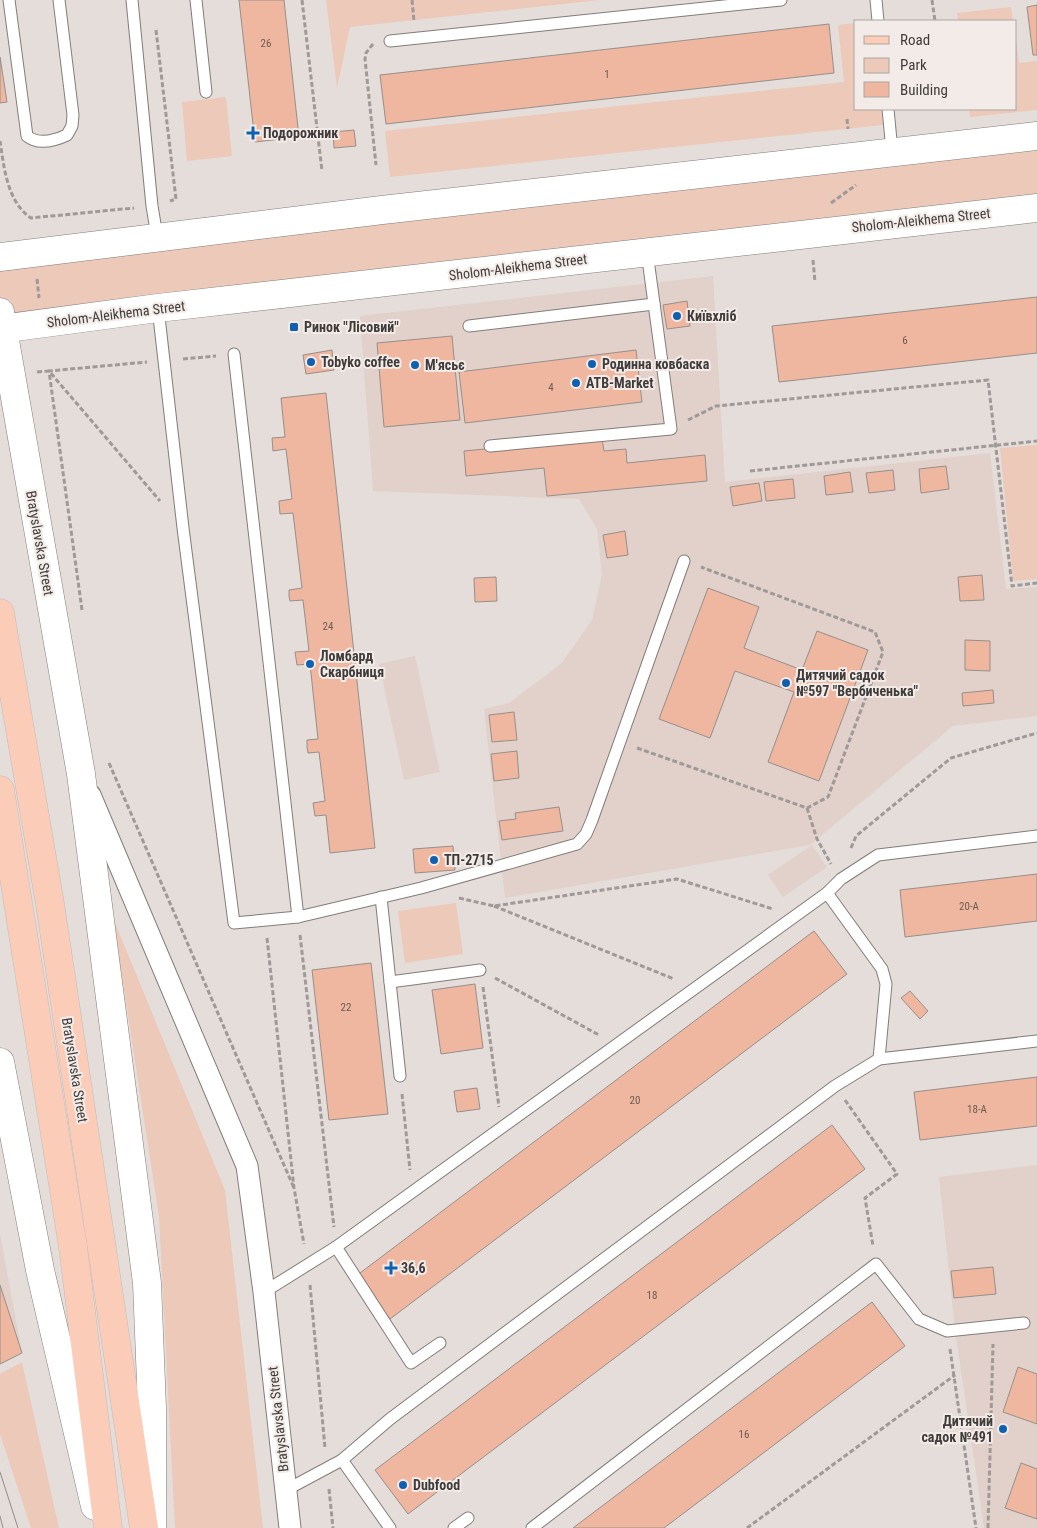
<svg xmlns="http://www.w3.org/2000/svg" width="1037" height="1528" viewBox="0 0 1037 1528" font-family="'Roboto Condensed',sans-serif">
	<rect width="100%" height="100%" fill="#e5ddda"/>
	<!-- built -->
	<g fill="#e1d1ca">
		<polygon points="713,276 725,482 990,453 1006,589 1037,587 1037,716 953,726 810,845 505,898 484,709 509,703 561,664 592,620 602,574 597,529 579,499 373,491 360,316"/>
		<polygon points="415,656 440,772 404,780 379,664"/>
		<polygon points="812,845 827,867 783,897 768,875"/>
		<polygon points="1037,1165 1037,1528 984,1528 955,1330 939,1177"/>
		<polygon points="0,1234 22,1353 0,1364"/>
	</g>
	<!-- green -->
	<g fill="#edc9ba">
		<polygon points="326,0 600,0 350,27 337,88"/>
		<polygon points="1011,7 1013,21 958,21 957,13"/>
		<polygon points="856,23 856,109 881,109 883,125 390,177 385,131 844,82 838,25"/>
		<polygon points="1016,39 1019,63 1037,61 1037,110 970,117 969,109 1016,109"/>
		<polygon points="226,97 232,156 187,161 182,102"/>
		<polygon points="1037,136 1037,208 3,329 0,312 0,257"/>
		<polygon points="1037,445 1037,579 1013,581 1000,448"/>
		<polygon points="456,903 463,954 405,963 398,911"/>
		<polygon points="113,918 225,1190 263,1528 175,1528 159,1217"/>
		<polygon points="22,1362 59,1528 31,1528 0,1434 0,1374"/>
	</g>
	<!-- building -->
	<g fill="#efb7a0" stroke="#968f8c">
		<polygon points="239,0 284,0 299,137 255,142"/>
		<polygon points="1037,5 1037,55 1033,55 1027,7"/>
		<polygon points="829,24 834,73 386,124 380,75"/>
		<polygon points="0,57 7,102 0,103"/>
		<polygon points="354,130 356,146 334,148 333,132"/>
		<polygon points="1037,297 1037,353 779,382 772,326"/>
		<polygon points="687,301 690,326 667,329 663,305"/>
		<polygon points="452,336 460,420 384,427 377,343"/>
		<polygon points="332,350 334,370 306,374 303,355"/>
		<polygon points="636,350 642,402 465,423 459,372"/>
		<polygon points="326,393 375,848 330,853 326,815 315,816 313,803 325,801 319,752 308,753 307,747 307,740 318,739 310,664 297,665 295,652 309,651 303,600 290,601 289,596 289,590 302,588 293,513 280,514 279,501 292,499 286,449 273,451 272,438 285,437 281,398"/>
		<polygon points="602,438 604,451 626,449 627,463 705,455 707,481 547,496 544,468 466,476 464,451"/>
		<polygon points="946,466 949,489 921,493 919,469"/>
		<polygon points="893,470 895,490 869,493 866,473"/>
		<polygon points="850,472 853,492 826,495 824,476"/>
		<polygon points="793,479 795,498 766,501 764,482"/>
		<polygon points="759,483 762,501 733,506 730,487"/>
		<polygon points="625,531 628,555 607,558 603,535"/>
		<polygon points="982,575 984,600 960,601 958,577"/>
		<polygon points="496,577 497,601 475,602 474,578"/>
		<polygon points="708,588 759,607 744,648 802,670 817,631 868,650 819,781 768,762 794,692 735,671 710,738 659,719"/>
		<polygon points="965,640 990,641 990,671 965,670"/>
		<polygon points="993,690 994,703 963,706 962,693"/>
		<polygon points="514,712 517,740 492,742 489,715"/>
		<polygon points="517,751 519,778 494,781 491,754"/>
		<polygon points="559,807 563,831 502,840 499,821 516,819 515,813"/>
		<polygon points="453,846 455,870 415,873 413,849"/>
		<polygon points="1037,874 1037,921 905,937 900,890"/>
		<polygon points="814,931 847,974 390,1319 356,1276"/>
		<polygon points="371,963 388,1114 329,1120 312,970"/>
		<polygon points="475,984 483,1048 441,1054 432,990"/>
		<polygon points="910,991 928,1011 920,1019 901,998"/>
		<polygon points="1037,1077 1037,1126 920,1140 914,1092"/>
		<polygon points="477,1088 480,1109 457,1112 454,1091"/>
		<polygon points="832,1125 865,1169 408,1514 375,1470"/>
		<polygon points="993,1267 996,1294 954,1298 951,1271"/>
		<polygon points="0,1285 22,1353 0,1364"/>
		<polygon points="872,1302 905,1346 664,1528 573,1528"/>
		<polygon points="1018,1367 1037,1374 1037,1424 1003,1412"/>
		<polygon points="1021,1463 1037,1469 1037,1519 1005,1508"/>
	</g>
	<g fill="none" stroke-linecap="round" stroke-linejoin="round">
		<!-- lane casing -->
		<g stroke="#837c79" stroke-width="13">
			<g id="lane">
				<path d="M 9,0 L 27,136 C 38,145 54,141 67,135 L 72,126 L 73,115 L 59,0"/>
				<polyline points="132,0 152,206 157,236"/>
				<polyline points="196,0 206,92"/>
				<polyline points="876,0 878,21"/>
				<polyline points="390,41 781,0"/>
				<polyline points="888,109 892,151"/>
				<polyline points="158,308 183,528 234,923 298,917 421,888 577,844 586,834 592,820 684,561"/>
				<polyline points="469,326 654,304"/>
				<polyline points="234,354 298,917"/>
				<polyline points="490,446 671,429 647,252"/>
				<polyline points="827,893 882,969 886,984 879,1059"/>
				<polyline points="381,897 400,1076"/>
				<polyline points="390,982 480,970"/>
				<polyline points="336,1247 411,1363 440,1343"/>
				<polyline points="264,1292 336,1247 827,893 841,879 878,855 1037,836"/>
				<polyline points="342,1460 390,1528"/>
				<polyline points="286,1490 342,1460 390,1419 835,1086 879,1059 1037,1041"/>
				<polyline points="454,1528 468,1518"/>
				<polyline points="532,1528 876,1264 919,1319 947,1331 1024,1323"/>
			</g>
		</g>
		<!-- street casing -->
		<g stroke="#837c79" stroke-width="23">
			<polyline id="street" points="90,795 247,1166 264,1292 290,1528"/>
		</g>
		<!-- secondary casing -->
		<g stroke="#837c79" stroke-width="29">
			<g id="secondary">
				<polyline points="0,257 382,210 1037,136"/>
				<polyline points="0,312 81,774 147,1283 152,1408 152,1527"/>
				<polyline points="0,329 158,308 1037,208"/>
				<polyline points="0,1062 40,1270 95,1506"/>
			</g>
		</g>
		<!-- primary casing -->
		<g stroke="#bebdbc" stroke-width="29">
			<g id="primary">
				<polyline points="0,613 50,904 144,1528"/>
				<polyline points="0,790 73,1247 108,1528"/>
			</g>
		</g>
		<!-- path -->
		<g stroke="#9f9997" stroke-width="3" stroke-dasharray="5 2.5" stroke-linecap="butt">
			<polyline points="302,0 322,171"/>
			<polyline points="412,0 414,21"/>
			<polyline points="932,0 935,21"/>
			<polyline points="156,30 176,199 170,201"/>
			<polyline points="373,44 366,53 365,59 376,165"/>
			<polyline points="847,119 848,129"/>
			<path d="M 0,141 C 4,167 7,202 31,218 L 134,208"/>
			<polyline points="831,203 856,185"/>
			<polyline points="813,260 815,282"/>
			<polyline points="37,279 39,298"/>
			<polyline points="183,359 216,356"/>
			<polyline points="37,372 49,371 160,501"/>
			<polyline points="688,420 716,406 988,380 1012,586 1037,583"/>
			<polyline points="750,471 1037,441"/>
			<polyline points="82,610 49,371 147,362"/>
			<polyline points="637,748 807,808 828,797 883,652 875,632 701,567"/>
			<polyline points="109,763 294,1188"/>
			<polyline points="807,808 817,839 831,864"/>
			<polyline points="851,848 856,836 951,758 1037,733"/>
			<polyline points="459,898 494,906 677,879 773,909"/>
			<polyline points="494,906 674,979"/>
			<polyline points="300,935 334,1227"/>
			<polyline points="267,938 294,1188 304,1244"/>
			<polyline points="495,978 599,1035"/>
			<polyline points="483,987 499,1107"/>
			<polyline points="402,1094 410,1170"/>
			<polyline points="845,1100 897,1174 865,1198 873,1246"/>
			<polyline points="310,1285 325,1448"/>
			<polyline points="950,1349 976,1528"/>
			<polyline points="329,1489 333,1528"/>
			<polyline points="747,1528 955,1375"/>
			<polyline points="988,1528 993,1344"/>
		</g>
		<!-- lane -->
		<use href="#lane" stroke="#fff" stroke-width="11"/>
		<!-- street -->
		<use href="#street" stroke="#fff" stroke-width="21"/>
		<!-- secondary -->
		<use href="#secondary" stroke="#fff" stroke-width="28"/>
		<!-- primary -->
		<use href="#primary" stroke="#fbccb8" stroke-width="28"/>
		<!-- tram -->
		<g stroke="#928c8a" stroke-width="1">
			<polyline points="0,1472 18,1528"/>
			<polyline points="0,1516 3,1528"/>
		</g>
	</g>
	<!-- markers -->
	<g fill="#0f60ae" stroke="#f3ebe7" stroke-width="2">
		<path d="M250.5 125.5h5v5h5v5h-5v5h-5v-5h-5v-5h5z"/>
		<circle cx="677" cy="316" r="5"/>
		<rect x="289" y="322" width="10" height="10" rx="2.5"/>
		<circle cx="311" cy="362" r="5"/>
		<circle cx="592" cy="364" r="5"/>
		<circle cx="415" cy="365" r="5"/>
		<circle cx="576" cy="383" r="5"/>
		<circle cx="310" cy="664" r="5"/>
		<circle cx="786" cy="683" r="5"/>
		<circle cx="434" cy="860" r="5"/>
		<path d="M388.5 1260.5h5v5h5v5h-5v5h-5v-5h-5v-5h5z"/>
		<circle cx="1003" cy="1429" r="5"/>
		<circle cx="403" cy="1485" r="5"/>
	</g>
	<g text-anchor="middle" stroke-width="4" stroke-linejoin="round" paint-order="stroke">
		<!-- number labels -->
		<g font-size="11" fill="#6b5b54">
			<text x="266" y="47">26</text>
			<text x="607" y="78">1</text>
			<text x="905" y="344">6</text>
			<text x="551" y="391">4</text>
			<text x="328" y="630">24</text>
			<text x="969" y="910">20-А</text>
			<text x="346" y="1011">22</text>
			<text x="635" y="1104">20</text>
			<text x="977" y="1113">18-А</text>
			<text x="652" y="1299">18</text>
			<text x="744" y="1438">16</text>
		</g>
		<!-- poi labels -->
		<g font-size="14" font-weight="bold" fill="#3f3c3b" stroke="#f3ebe7" text-anchor="start">
			<text x="263" y="138">Подорожник</text>
			<text x="687" y="321">Київхліб</text>
			<text x="304" y="332">Ринок "Лісовий"</text>
			<text x="321" y="367">Tobyko coffee</text>
			<text x="602" y="369">Родинна ковбаска</text>
			<text x="425" y="370">М'ясьє</text>
			<text x="586" y="388">ATB-Market</text>
			<text x="320" y="661">Ломбард<tspan x="320" dy="16">Скарбниця</tspan></text>
			<text x="796" y="680">Дитячий садок<tspan x="796" dy="16">№597 "Вербиченька"</tspan></text>
			<text x="444" y="865">ТП-2715</text>
			<text x="401" y="1273">36,6</text>
			<text x="993" y="1426" text-anchor="end">Дитячий<tspan x="993" dy="16">садок №491</tspan></text>
			<text x="413" y="1490">Dubfood</text>
		</g>
		<!-- street labels -->
		<g font-size="14" fill="#3f3c3b" stroke="#f3ebe7">
			<text transform="translate(921 220) rotate(-6)" y="5">Sholom-Aleikhema Street</text>
			<text transform="translate(518 267) rotate(-7)" y="5">Sholom-Aleikhema Street</text>
			<text transform="translate(116 314) rotate(-7)" y="5">Sholom-Aleikhema Street</text>
			<text transform="translate(40 543) rotate(80)" y="5">Bratyslavska Street</text>
			<text transform="translate(75 1070) rotate(81)" y="5">Bratyslavska Street</text>
			<text transform="translate(278 1419) rotate(-96)" y="5">Bratyslavska Street</text>
		</g>
	</g>
	<!-- legend -->
	<rect x="854" y="20" width="162" height="90" fill="#f3ebe7" stroke="#aba5a2"/>
	<rect x="864" y="36" width="25" height="8" fill="#fbccb8" stroke="#aba5a2"/>
	<text x="900" y="45" font-size="15" fill="#3f3c3b">Road</text>
	<rect x="864" y="58" width="25" height="15" fill="#edc9ba" stroke="#aba5a2"/>
	<text x="900" y="70" font-size="15" fill="#3f3c3b">Park</text>
	<rect x="864" y="82" width="25" height="15" fill="#efb7a0" stroke="#aba5a2"/>
	<text x="900" y="95" font-size="15" fill="#3f3c3b">Building</text>
</svg>
